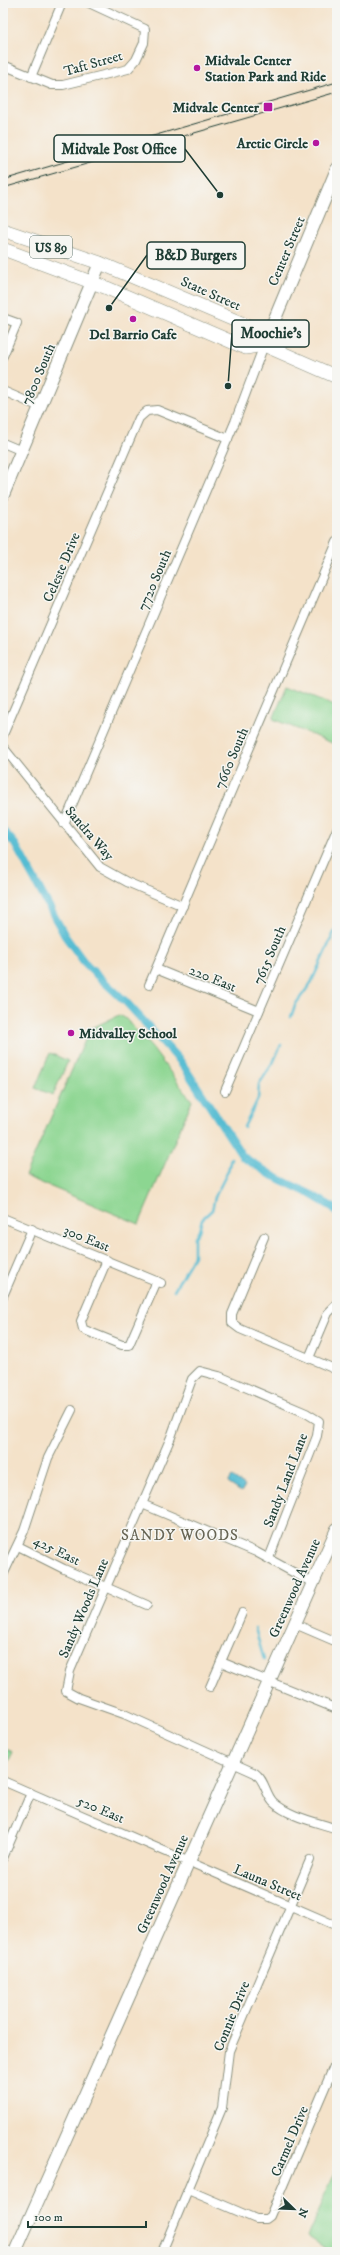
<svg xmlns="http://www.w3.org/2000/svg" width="340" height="2255" viewBox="0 0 340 2255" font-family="'IM FELL DW Pica',serif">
	<rect width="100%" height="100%" fill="#f6f6f2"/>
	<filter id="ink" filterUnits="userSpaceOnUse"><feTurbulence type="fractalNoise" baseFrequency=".025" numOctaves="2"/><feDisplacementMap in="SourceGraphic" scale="8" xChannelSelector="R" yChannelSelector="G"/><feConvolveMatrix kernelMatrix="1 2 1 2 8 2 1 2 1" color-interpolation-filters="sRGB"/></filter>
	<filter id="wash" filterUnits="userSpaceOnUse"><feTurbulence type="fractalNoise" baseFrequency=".012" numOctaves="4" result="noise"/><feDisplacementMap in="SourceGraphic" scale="16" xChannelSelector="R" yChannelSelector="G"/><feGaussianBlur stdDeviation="0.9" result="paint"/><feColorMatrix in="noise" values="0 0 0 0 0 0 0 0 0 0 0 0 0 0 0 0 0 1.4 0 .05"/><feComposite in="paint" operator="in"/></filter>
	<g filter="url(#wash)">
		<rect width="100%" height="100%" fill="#f4e2c9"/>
		<!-- green -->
		<g fill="#8cd691" stroke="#568a62">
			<polygon points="287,686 337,706 337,745 273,719"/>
			<polygon points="119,1015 125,1018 152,1048 192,1101 139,1224 25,1176 90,1029"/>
			<polygon points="50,1053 68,1061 53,1095 35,1088"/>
			<polygon points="3,1748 13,1752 3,1772"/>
			<polygon points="337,2168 337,2252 331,2252 307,2236"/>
		</g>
		<!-- water -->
		<polygon fill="#54bcd2" stroke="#3a7c83" points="232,1477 245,1486 241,1492 228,1483"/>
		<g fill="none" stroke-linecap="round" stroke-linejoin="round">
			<!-- stream -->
			<g stroke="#54bcd2" stroke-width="2.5">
				<polyline points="291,1017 295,1005 311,983 337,926"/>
				<polyline points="244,1127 258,1099 259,1084 273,1063 281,1045"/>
				<polyline points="174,1290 194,1256 194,1238 199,1231 202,1219 212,1210 215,1197 228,1171 231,1158"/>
				<polyline points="255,1628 264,1660"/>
			</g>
			<!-- canal -->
			<polyline stroke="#54bcd2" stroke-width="8" points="3,830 15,844 65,936 87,966 125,1001 181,1062 243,1157 273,1176 310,1194 334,1208 337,1213"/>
		</g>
	</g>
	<g filter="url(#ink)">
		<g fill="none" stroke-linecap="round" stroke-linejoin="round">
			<!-- street casing -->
			<g stroke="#8a907e" stroke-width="10">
				<g id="street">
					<polyline points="3,65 52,85 63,85 128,69 136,60 144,43 145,29 89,3"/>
					<polyline points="31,77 62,3"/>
					<polyline points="3,318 17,323 3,356"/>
					<polyline points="3,391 40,407"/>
					<polyline points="3,443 22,451"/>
					<polyline points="3,735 139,418 147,411 157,410 228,439"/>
					<polyline points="3,747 100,867 127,882 183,906"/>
					<polyline points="64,824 235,422 264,345"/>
					<polyline points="156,969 259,1011"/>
					<polyline points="149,985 337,542"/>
					<polyline points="225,1091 337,829"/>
					<polyline points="3,1218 161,1283"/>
					<polyline points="264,1237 232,1314 232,1323 240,1329 337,1370"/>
					<polyline points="107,1260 81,1321 83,1329 87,1331 122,1345 129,1345 157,1281"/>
					<polyline points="3,1296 32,1229"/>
					<polyline points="309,1358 328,1313 337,1304"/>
					<polyline points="142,1504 256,1552 313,1583"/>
					<polyline points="18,1546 64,1569 147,1605"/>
					<path d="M 269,1558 L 317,1436 L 319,1421 L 306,1413 L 219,1376 L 200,1371 L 192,1379 L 171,1437 L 70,1671 L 66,1691 L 79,1698 L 124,1714 L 255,1773 C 265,1780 265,1793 273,1802 C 289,1817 317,1822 337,1829"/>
					<polyline points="3,1575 24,1531 48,1458 72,1410"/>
					<polyline points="295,1624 337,1642"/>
					<polyline points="221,1662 337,1709"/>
					<polyline points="210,1687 242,1613"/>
					<polyline points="3,1781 337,1926"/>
					<polyline points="3,1858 31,1793"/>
					<polyline points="188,2190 256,2219 266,2219 270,2216 337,2059"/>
					<polyline points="3,2249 9,2252"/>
					<polyline points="162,2252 222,2108 229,2051 310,1860"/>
				</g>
			</g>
			<!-- secondary casing -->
			<g stroke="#8a907e" stroke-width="14">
				<g id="secondary">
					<polyline points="264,345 337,169"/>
					<polyline points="3,495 100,263"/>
					<polyline points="15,2252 337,1529"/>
				</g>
			</g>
			<!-- primary casing -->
			<g stroke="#8a907e" stroke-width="14">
				<g id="primary">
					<polyline points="3,230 100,263 253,328 264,345"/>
					<polyline points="3,249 107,288 246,348 264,345 337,377"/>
				</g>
			</g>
			<!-- street -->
			<use href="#street" stroke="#fff" stroke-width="8"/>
			<!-- secondary -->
			<use href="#secondary" stroke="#fff" stroke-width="12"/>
			<!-- primary -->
			<use href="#primary" stroke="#fff" stroke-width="13"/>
			<!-- tram -->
			<g stroke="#1f3d34" stroke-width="1">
				<polyline points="3,180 337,82"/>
				<polyline points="3,188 337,92"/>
			</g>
		</g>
	</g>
	<!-- markers -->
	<g fill="#b5179e" stroke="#f6f6f2" stroke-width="1.5">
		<circle cx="197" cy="68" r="4"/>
		<rect x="263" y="102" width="10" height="10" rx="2"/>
		<circle cx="316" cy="143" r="4"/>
		<circle cx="133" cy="319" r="4"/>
		<circle cx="71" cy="1033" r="4"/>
	</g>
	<g text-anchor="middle" stroke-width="3" stroke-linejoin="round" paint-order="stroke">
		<!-- shield labels -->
		<rect fill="#f6f6f2" stroke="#60746d" stroke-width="1" x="30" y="236" width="42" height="22" rx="3"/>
		<g font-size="13" font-weight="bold" fill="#1f3d34">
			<text x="51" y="252">US 89</text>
		</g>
		<!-- poi labels -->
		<g font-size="14" font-weight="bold" fill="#1f3d34" stroke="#f6f6f2" text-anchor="start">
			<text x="205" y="65">Midvale Center<tspan x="205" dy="16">Station Park and Ride</tspan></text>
			<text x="259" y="112" text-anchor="end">Midvale Center</text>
			<text x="308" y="148" text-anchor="end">Arctic Circle</text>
			<text x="133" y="339" text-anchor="middle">Del Barrio Cafe</text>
			<text x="79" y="1038">Midvalley School</text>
		</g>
		<!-- street labels -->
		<g font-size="14" fill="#1f3d34" stroke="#f6f6f2">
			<text transform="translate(93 63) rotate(-16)" y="5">Taft Street</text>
			<text transform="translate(286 251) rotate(-67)" y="5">Center Street</text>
			<text transform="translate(211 293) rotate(24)" y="5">State Street</text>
			<text transform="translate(38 374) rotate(-67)" y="5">7800 South</text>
			<text transform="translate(61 567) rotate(-67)" y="5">Celeste Drive</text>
			<text transform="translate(154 580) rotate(-67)" y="5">7720 South</text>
			<text transform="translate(231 758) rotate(-67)" y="5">7660 South</text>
			<text transform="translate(90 833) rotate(49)" y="5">Sandra Way</text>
			<text transform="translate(269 955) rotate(-67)" y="5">7615 South</text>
			<text transform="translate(213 978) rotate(22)" y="5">220 East</text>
			<text transform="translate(87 1238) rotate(22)" y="5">300 East</text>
			<text transform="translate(285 1480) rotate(-69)" y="5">Sandy Land Lane</text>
			<text transform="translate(57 1550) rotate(26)" y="5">425 East</text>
			<text transform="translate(294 1588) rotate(-66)" y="5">Greenwood Avenue</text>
			<text transform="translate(83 1608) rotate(-67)" y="5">Sandy Woods Lane</text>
			<text transform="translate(101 1809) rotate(23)" y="5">520 East</text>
			<text transform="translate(268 1882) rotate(23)" y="5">Launa Street</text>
			<text transform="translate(162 1884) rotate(-66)" y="5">Greenwood Avenue</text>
			<text transform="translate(231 2016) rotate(-68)" y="5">Connie Drive</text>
			<text transform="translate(289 2141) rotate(-67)" y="5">Carmel Drive</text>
		</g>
		<!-- neighbourhood labels -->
		<g font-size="15" letter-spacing="1" fill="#676554" stroke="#f6f6f2">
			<text x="180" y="1540">SANDY WOODS</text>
		</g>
	</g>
	<!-- callouts -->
	<path fill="none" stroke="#1f3d34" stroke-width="1.5" d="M220 195L185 149M109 308L147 255M228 386L232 333"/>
	<g fill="#1f3d34" stroke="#f6f6f2" stroke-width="1.5">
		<circle cx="220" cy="195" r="4"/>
		<circle cx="109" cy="308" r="4"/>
		<circle cx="228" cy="386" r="4"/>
	</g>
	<g fill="#f6f6f2" stroke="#1f3d34" stroke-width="1.5">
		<rect x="54" y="135" width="131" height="27" rx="4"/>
		<rect x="147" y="242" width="98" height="27" rx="4"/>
		<rect x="232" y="320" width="77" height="27" rx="4"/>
	</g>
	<g font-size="15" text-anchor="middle" font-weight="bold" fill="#1f3d34">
		<text x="119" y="154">Midvale Post Office</text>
		<text x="196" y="260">B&amp;D Burgers</text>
		<text x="271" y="338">Moochie's</text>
	</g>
	<!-- margin -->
	<rect width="340" height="2255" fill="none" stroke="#f6f6f2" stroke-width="16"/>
	<!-- north arrow -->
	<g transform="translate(294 2209) rotate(113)" stroke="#f6f6f2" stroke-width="3" paint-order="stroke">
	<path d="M0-3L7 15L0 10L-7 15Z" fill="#1f3d34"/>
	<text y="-6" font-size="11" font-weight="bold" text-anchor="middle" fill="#1f3d34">N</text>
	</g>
	<!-- scale -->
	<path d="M28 2221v6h118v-6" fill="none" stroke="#1f3d34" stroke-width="2"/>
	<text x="34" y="2221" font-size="12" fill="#1f3d34" stroke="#f6f6f2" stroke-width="3" paint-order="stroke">100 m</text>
</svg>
